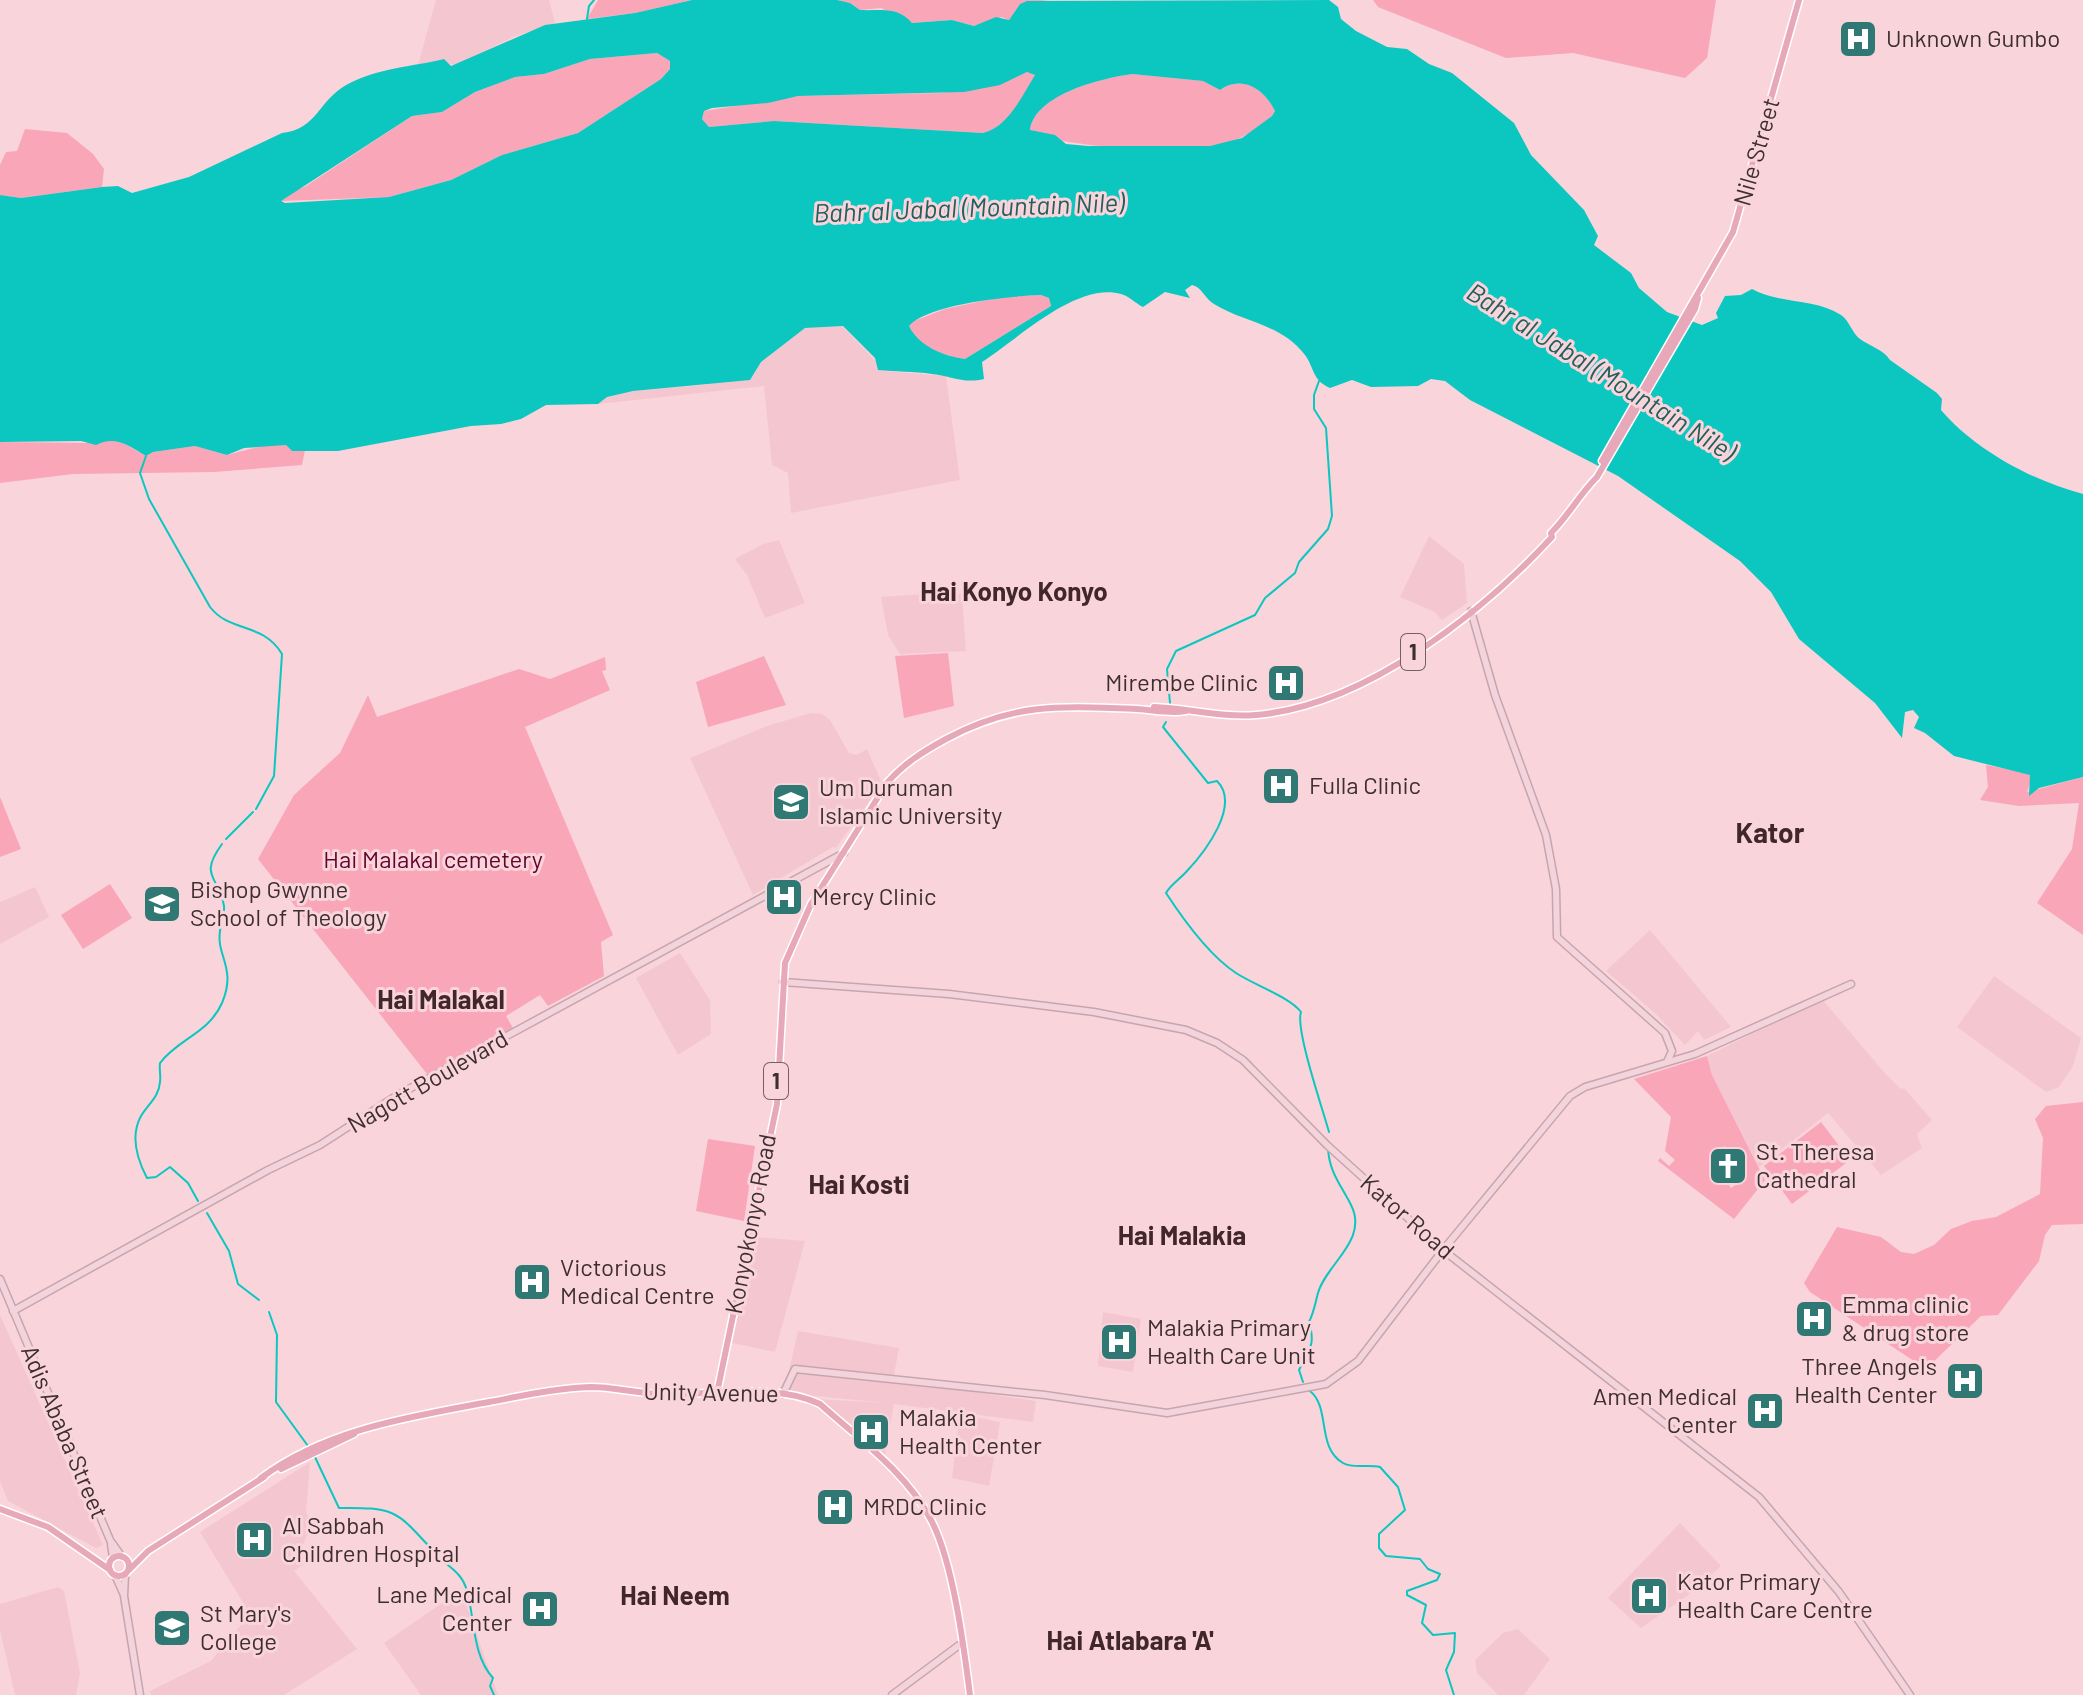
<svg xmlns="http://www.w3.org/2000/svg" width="2083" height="1695" viewBox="0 0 2083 1695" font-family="Barlow,sans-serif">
	<rect width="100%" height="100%" fill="#f9d4db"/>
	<!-- built -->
	<g fill="#f4c7d0">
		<polygon points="436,0 549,0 555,23 513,37 459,64 418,65"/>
		<polygon points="842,326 885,371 946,376 960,480 791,513 788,473 772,465 764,386 598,404 607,397 633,391 705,385 761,362 805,328"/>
		<polygon points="1429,536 1464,564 1467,603 1442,620 1435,612 1400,597"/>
		<polygon points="779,540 805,603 765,618 747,575 735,559 763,544"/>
		<polygon points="951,592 962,594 966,651 900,654 888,635 881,597"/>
		<polygon points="811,713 822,714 830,720 849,753 857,755 867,749 882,783 836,848 833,847 753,895 690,758 767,726"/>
		<polygon points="35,887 49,917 0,944 0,902"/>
		<polygon points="1650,930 1691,979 1731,1027 1704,1040 1698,1031 1685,1045 1656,1014 1606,971"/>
		<polygon points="680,953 710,1000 711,1034 678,1055 636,978"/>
		<polygon points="1994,976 2081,1038 2073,1066 2059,1087 2046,1092 1957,1027"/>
		<polygon points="1822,999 1884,1072 1901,1089 1904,1088 1932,1120 1917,1134 1922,1148 1881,1175 1828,1113 1759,1167 1712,1075 1707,1056"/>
		<polygon points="756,1237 805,1241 775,1352 732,1343"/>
		<polygon points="1103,1312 1141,1319 1133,1372 1098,1366"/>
		<polygon points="0,1315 103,1545 96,1548 8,1501 0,1481"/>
		<polygon points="798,1331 899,1348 893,1380 1036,1401 1033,1422 894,1404 884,1460 816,1399 887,1403 784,1393"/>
		<polygon points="960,1414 1000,1422 989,1486 952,1478"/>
		<polygon points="310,1462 306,1513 313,1522 302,1547 311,1559 294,1571 357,1649 284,1695 151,1695 150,1691 211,1661 250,1614 200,1532"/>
		<polygon points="1680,1523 1721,1566 1691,1593 1641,1628 1608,1598"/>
		<polygon points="58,1587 64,1591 80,1673 76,1695 15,1695 0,1630 0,1604"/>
		<polygon points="461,1590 498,1695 421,1695 384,1643"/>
		<polygon points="1518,1629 1550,1659 1524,1695 1498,1695 1477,1673 1475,1660 1503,1633"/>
	</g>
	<!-- green -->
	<g fill="#f9a6b9" fill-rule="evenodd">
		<polygon points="598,0 692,0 635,13 587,19"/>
		<polygon points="837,0 1048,0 1020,4 1009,20 1002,17 974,26 952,20 912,23 881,8 860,10 850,3"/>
		<polygon points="1373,0 1716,0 1707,58 1685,78 1573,53 1506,58 1378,7"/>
		<polygon points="657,53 670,61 670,69 661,79 578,133 502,155 451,180 389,197 281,201 284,196 306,186 412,116 442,112 475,92 515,77 544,74 590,59"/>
		<path d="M 1027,72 L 1036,75 C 1023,96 1008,127 983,133 L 774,121 L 709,127 L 702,119 L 704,111 L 798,96 L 942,93 L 1007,81 Z"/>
		<path d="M 1132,74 L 1203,81 L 1220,90 C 1241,75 1264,88 1275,111 L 1272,116 C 1259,126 1246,137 1230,142 C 1193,154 1062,150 1030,130 C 1035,94 1103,78 1132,74 Z"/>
		<polygon points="25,129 67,133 93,154 104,169 102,187 21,198 0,195 0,165 6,152 17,151"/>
		<path d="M 1041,295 L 1049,298 L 1051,306 L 965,359 C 943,356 919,347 909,326 L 909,323 L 945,309 L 1001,297 Z"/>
		<polygon points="106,439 121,442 146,456 153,452 195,446 227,455 270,444 286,445 292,451 305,450 302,465 214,472 73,474 0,483 0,442 87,443"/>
		<polygon points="948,653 954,706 904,718 895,656"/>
		<polygon points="764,656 786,705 708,727 696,682"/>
		<polygon points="605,657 606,670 602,671 610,690 525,727 613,935 601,942 604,976 548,1006 540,995 506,1016 513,1028 427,1074 258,859 294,795 340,753 368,695 377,717 519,669 550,679"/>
		<polygon points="1986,765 2028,773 2032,777 2027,792 2083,777 2083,935 2037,903 2072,849 2079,803 2019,806 1980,800 1988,787"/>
		<polygon points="0,797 21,849 0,857"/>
		<polygon points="110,884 132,918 83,949 61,915"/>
		<path d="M 1707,1056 L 1712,1075 L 1765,1180 L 1734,1219 L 1658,1161 L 1660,1158 L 1669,1166 L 1675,1160 L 1665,1151 L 1671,1117 L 1634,1079 ZM 1725,1146 L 1746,1178 L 1731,1188 L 1727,1182 L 1722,1184 L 1709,1157 Z"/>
		<polygon points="2083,1102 2083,1224 2052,1225 2045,1235 2039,1261 1998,1315 1981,1316 1926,1369 1810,1292 1804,1283 1837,1227 1881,1237 1901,1252 1914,1254 1934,1245 1951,1229 1972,1221 1996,1217 2040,1194 2043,1138 2035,1119 2046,1106"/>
		<polygon points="1821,1122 1850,1160 1792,1204 1764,1166"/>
		<polygon points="708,1139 755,1146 744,1221 696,1211"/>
	</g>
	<!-- water -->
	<path fill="#0cc7c0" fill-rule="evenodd" d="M 692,0 L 837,0 L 850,3 L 860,10 C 881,11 897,6 912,23 L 952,20 L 974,26 L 996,17 L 1009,20 L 1020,4 L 1027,1 L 1329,0 L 1338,7 L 1341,19 L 1356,31 L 1387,47 L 1407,49 L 1429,64 L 1452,73 L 1514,123 L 1531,155 L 1584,210 L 1598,236 L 1594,245 L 1631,273 L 1639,288 L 1667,312 L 1702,325 L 1718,318 L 1716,313 L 1725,296 L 1741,295 L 1752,289 C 1779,304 1815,298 1841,315 C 1849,320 1852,333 1860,339 C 1871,347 1883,349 1890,360 L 1937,393 L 1942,399 L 1941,410 C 1975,450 2033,481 2083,494 L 2083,777 L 2039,788 L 2029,796 L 2030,775 L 1954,756 L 1925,733 L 1914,728 L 1919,717 L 1913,710 L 1905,712 L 1902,738 L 1875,703 L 1799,639 L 1771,592 L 1740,561 L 1618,476 L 1470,400 L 1445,381 L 1431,379 L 1418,386 L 1371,387 L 1352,380 L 1330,388 C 1312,380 1315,369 1305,355 C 1282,324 1245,323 1214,304 C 1205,299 1202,287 1192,285 L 1185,290 L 1190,298 L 1165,292 L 1143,307 C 1135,303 1129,296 1121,294 C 1076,282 1018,339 982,362 L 984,379 C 963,384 952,376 932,374 C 914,371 896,372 878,370 L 875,358 L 843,326 L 805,328 L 761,362 L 750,380 L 633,391 L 607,397 L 598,404 L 546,405 L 521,419 L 501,424 L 471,426 L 338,451 L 292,451 L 286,445 L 244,448 L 227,455 L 195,446 L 153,452 L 146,456 C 129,446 115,435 96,445 L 81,441 L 0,442 L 0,195 L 21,198 L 102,187 L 118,186 L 132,193 L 189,177 L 282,133 C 318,129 317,101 348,84 C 378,68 411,67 444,59 L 451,66 L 545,25 L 635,13 ZM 657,53 L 670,61 L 670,69 L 661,79 L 578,133 L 502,155 L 451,180 L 389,197 L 285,203 L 281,201 L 412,116 L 442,112 L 475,92 L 515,77 L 544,74 L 590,59 ZM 1027,72 L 1035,75 C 1022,96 1008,127 983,133 L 774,121 L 709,127 L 702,119 L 704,111 L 712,108 L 768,103 L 798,96 L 964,92 L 1000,85 ZM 1132,74 L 1203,81 L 1220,90 C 1241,75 1264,88 1275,111 L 1272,116 L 1242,138 L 1210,146 L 1088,146 L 1066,144 L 1055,135 L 1030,130 C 1035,94 1103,78 1132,74 ZM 1041,295 L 1049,298 L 1051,306 L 965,359 C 943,356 919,346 909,326 C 928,304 1010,296 1041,295 Z"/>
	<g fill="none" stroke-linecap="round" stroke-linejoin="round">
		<!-- stream -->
		<g stroke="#0cc7c0" stroke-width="2">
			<polyline points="587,19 589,6 594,0"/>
			<path d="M 146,456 L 140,473 L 149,499 L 210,607 C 230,633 263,622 282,654 L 274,776 L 256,809"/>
			<polyline points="1170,703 1167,669 1176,651 1255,615 1265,598 1295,573 1299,562 1328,529 1332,516 1326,428 1314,409 1314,395 1319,381"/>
			<path d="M 1166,722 L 1163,727 L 1208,783 L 1217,781 C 1241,805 1205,852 1187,871 C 1180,879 1170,885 1166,893 C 1183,919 1210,956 1236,973 C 1254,985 1290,997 1301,1012 C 1295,1029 1323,1110 1329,1132"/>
			<polyline points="226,839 253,812"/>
			<path d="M 198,1201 L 188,1183 L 170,1167 L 156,1177 L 147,1178 C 137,1159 130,1136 141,1116 C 148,1104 159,1097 160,1082 C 161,1075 159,1070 160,1063 C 178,1039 209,1033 222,1003 C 237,968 216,956 220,931 C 221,922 225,915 224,906 C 219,876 198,877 222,844"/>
			<polyline points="207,1213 229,1251 238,1284 259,1300"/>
			<polyline points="269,1312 277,1335 276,1402 308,1446"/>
			<path d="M 1303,1382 L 1299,1370 C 1309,1350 1316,1345 1309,1322 C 1314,1312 1315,1304 1318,1293 C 1326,1264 1369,1240 1351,1205 C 1341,1185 1329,1172 1328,1148"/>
			<path d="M 1310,1391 C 1331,1408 1316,1447 1343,1463 C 1353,1469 1368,1464 1380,1467 L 1398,1487 L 1405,1510 L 1379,1534 L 1379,1548 L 1386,1556 L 1420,1559 L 1428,1569 L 1440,1574 L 1437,1580 L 1407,1591 L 1407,1595 L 1426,1605 L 1422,1623 L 1433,1635 L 1455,1633 L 1454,1652 L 1446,1670 L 1454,1695"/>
			<path d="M 314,1455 L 339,1508 C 399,1507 397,1512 437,1555 C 449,1568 462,1572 467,1591 C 475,1619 472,1655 493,1678 L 490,1686 L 494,1695"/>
		</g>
		<!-- secondary casing -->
		<g stroke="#c8a5ac" stroke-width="9">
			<g id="secondary">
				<polyline points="1471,611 1495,695 1546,835 1556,889 1557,937 1665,1033 1672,1051 1667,1062"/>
				<polyline points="783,982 949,994 1094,1012 1186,1030 1217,1043 1243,1060 1327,1145 1443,1250 1759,1497 1839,1592 1910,1695"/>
				<polyline points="0,1279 110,1540 122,1557"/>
				<polyline points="13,1311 268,1170 320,1145 396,1096 844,853"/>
				<polyline points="783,1394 795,1369 1045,1395 1167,1413 1326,1384 1358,1361 1443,1250 1570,1096 1585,1087 1695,1054 1851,984"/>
				<polyline points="111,1544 113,1558"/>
				<polyline points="115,1575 123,1593"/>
				<polyline points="125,1575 124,1596 140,1695"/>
				<polyline points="892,1695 962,1643"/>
			</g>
		</g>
		<!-- primary casing -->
		<g stroke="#fff" stroke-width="9">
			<g id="primary">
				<polyline points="1602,461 1733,232 1799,0"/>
				<path d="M 1154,707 C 1188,708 1221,718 1256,715 C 1364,706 1481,614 1552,537 L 1551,533 C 1569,515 1579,495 1597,477 L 1695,309 L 1698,298"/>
				<path d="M 717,1393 L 777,1104 L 785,963 L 811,904 L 887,783 C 903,764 924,751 946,739 C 1015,702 1062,706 1137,709 C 1154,710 1170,714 1186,711"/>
				<polyline points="281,1469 354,1434"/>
				<path d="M 261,1478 C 327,1429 410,1417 489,1402 C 522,1396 557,1388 591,1387 C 615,1387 639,1394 664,1394 C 713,1396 774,1382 820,1404 C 858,1438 907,1473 931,1520 C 953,1561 964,1648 970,1695"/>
				<polyline points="0,1509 48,1527 110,1570"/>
				<circle cx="119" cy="1566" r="10"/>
				<polyline points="129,1570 148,1551 264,1477"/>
			</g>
		</g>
		<!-- secondary -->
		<use href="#secondary" stroke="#f3d4dc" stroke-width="6"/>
		<!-- primary -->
		<use href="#primary" stroke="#e7a8b9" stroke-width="6"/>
	</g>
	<!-- icons -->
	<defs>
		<g id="hospital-square" transform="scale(2)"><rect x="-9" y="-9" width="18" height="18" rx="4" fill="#2f7874" stroke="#f9d4db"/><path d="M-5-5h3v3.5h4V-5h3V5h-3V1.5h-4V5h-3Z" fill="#fff"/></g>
		<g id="university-square" transform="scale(2)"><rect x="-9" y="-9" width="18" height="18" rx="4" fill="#2f7874" stroke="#f9d4db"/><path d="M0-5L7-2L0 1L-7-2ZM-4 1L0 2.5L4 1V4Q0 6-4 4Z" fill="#fff"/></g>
		<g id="church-square" transform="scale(2)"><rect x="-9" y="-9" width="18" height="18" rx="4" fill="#2f7874" stroke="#f9d4db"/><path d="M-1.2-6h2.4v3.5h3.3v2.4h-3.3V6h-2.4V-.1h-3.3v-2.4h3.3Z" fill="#fff"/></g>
	</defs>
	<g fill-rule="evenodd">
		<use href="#hospital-square" x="1858" y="39"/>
		<use href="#hospital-square" x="1286" y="683"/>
		<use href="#hospital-square" x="1281" y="786"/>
		<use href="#university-square" x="791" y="802"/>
		<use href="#hospital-square" x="784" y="897"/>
		<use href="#university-square" x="162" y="904"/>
		<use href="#church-square" x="1728" y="1166"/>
		<use href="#hospital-square" x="532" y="1282"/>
		<use href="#hospital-square" x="1814" y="1319"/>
		<use href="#hospital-square" x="1119" y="1342"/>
		<use href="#hospital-square" x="1965" y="1381"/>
		<use href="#hospital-square" x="1765" y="1411"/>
		<use href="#hospital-square" x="871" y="1432"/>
		<use href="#hospital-square" x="835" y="1507"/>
		<use href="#hospital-square" x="254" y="1540"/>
		<use href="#hospital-square" x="1649" y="1596"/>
		<use href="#hospital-square" x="540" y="1609"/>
		<use href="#university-square" x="172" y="1628"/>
	</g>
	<g text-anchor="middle" stroke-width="6" stroke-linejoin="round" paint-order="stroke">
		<!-- shield labels -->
		<g fill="#f9d4db" stroke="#756064" stroke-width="2">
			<rect x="1401" y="634" width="24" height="36" rx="6"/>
			<rect x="764" y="1063" width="24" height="36" rx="6"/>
		</g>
		<g font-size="22" font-weight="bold" fill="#3d2e31">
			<text x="1413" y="660">1</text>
			<text x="776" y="1089">1</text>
		</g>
		<!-- poi labels -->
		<g font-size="24" fill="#3d2e31" stroke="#f9d4db" text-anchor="start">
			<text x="1886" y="47">Unknown Gumbo</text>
			<text x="1258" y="691" text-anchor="end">Mirembe Clinic</text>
			<text x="1309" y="794">Fulla Clinic</text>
			<text x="819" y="796">Um Duruman<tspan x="819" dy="28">Islamic University</tspan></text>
			<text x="190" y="898">Bishop Gwynne<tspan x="190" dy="28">School of Theology</tspan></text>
			<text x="812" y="905">Mercy Clinic</text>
			<text x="1756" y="1160">St. Theresa<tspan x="1756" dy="28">Cathedral</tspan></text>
			<text x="560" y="1276">Victorious<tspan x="560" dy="28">Medical Centre</tspan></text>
			<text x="1842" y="1313">Emma clinic<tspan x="1842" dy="28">&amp; drug store</tspan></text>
			<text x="1147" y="1336">Malakia Primary<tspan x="1147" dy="28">Health Care Unit</tspan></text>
			<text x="1937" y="1375" text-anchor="end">Three Angels<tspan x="1937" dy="28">Health Center</tspan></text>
			<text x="1737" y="1405" text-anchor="end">Amen Medical<tspan x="1737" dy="28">Center</tspan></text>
			<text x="899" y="1426">Malakia<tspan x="899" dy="28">Health Center</tspan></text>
			<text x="863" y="1515">MRDC Clinic</text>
			<text x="282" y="1534">Al Sabbah<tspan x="282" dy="28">Children Hospital</tspan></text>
			<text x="1677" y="1590">Kator Primary<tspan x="1677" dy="28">Health Care Centre</tspan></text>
			<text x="512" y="1603" text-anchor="end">Lane Medical<tspan x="512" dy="28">Center</tspan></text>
			<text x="200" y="1622">St Mary's<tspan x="200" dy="28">College</tspan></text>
		</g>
		<!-- street labels -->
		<g font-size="24" fill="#3d2e31" stroke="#f9d4db">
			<text transform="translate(1757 152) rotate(-74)" y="8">Nile Street</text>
			<text transform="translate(428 1082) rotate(-30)" y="8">Nagott Boulevard</text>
			<text transform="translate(1407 1217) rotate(41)" y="8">Kator Road</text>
			<text transform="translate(751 1224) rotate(-79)" y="8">Konyokonyo Road</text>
			<text transform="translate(711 1393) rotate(1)" y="8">Unity Avenue</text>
			<text transform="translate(64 1432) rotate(67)" y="8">Adis Ababa Street</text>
		</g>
		<!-- park labels -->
		<g font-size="24" fill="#62032b" stroke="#f9d4db">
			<text x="433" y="868">Hai Malakal cemetery</text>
		</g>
		<!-- water labels -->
		<g font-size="26" font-style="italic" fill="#22605d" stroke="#f9d4db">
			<text transform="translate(969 208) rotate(-2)" y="9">Bahr al Jabal (Mountain Nile)</text>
			<text transform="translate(1601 372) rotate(32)" y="9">Bahr al Jabal (Mountain Nile)</text>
		</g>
		<!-- neighbourhood labels -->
		<g font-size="26" font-weight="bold" fill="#41262c" stroke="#f9d4db">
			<text x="1014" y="601">Hai Konyo Konyo</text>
			<text x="441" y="1009">Hai Malakal</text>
			<text x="859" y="1194">Hai Kosti</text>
			<text x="1182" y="1245">Hai Malakia</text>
			<text x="675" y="1605">Hai Neem</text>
			<text x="1130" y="1650">Hai Atlabara 'A'</text>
		</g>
		<!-- quarter labels -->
		<g font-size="28" font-weight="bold" fill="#41262c" stroke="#f9d4db">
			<text x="1770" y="843">Kator</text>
		</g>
	</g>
</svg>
